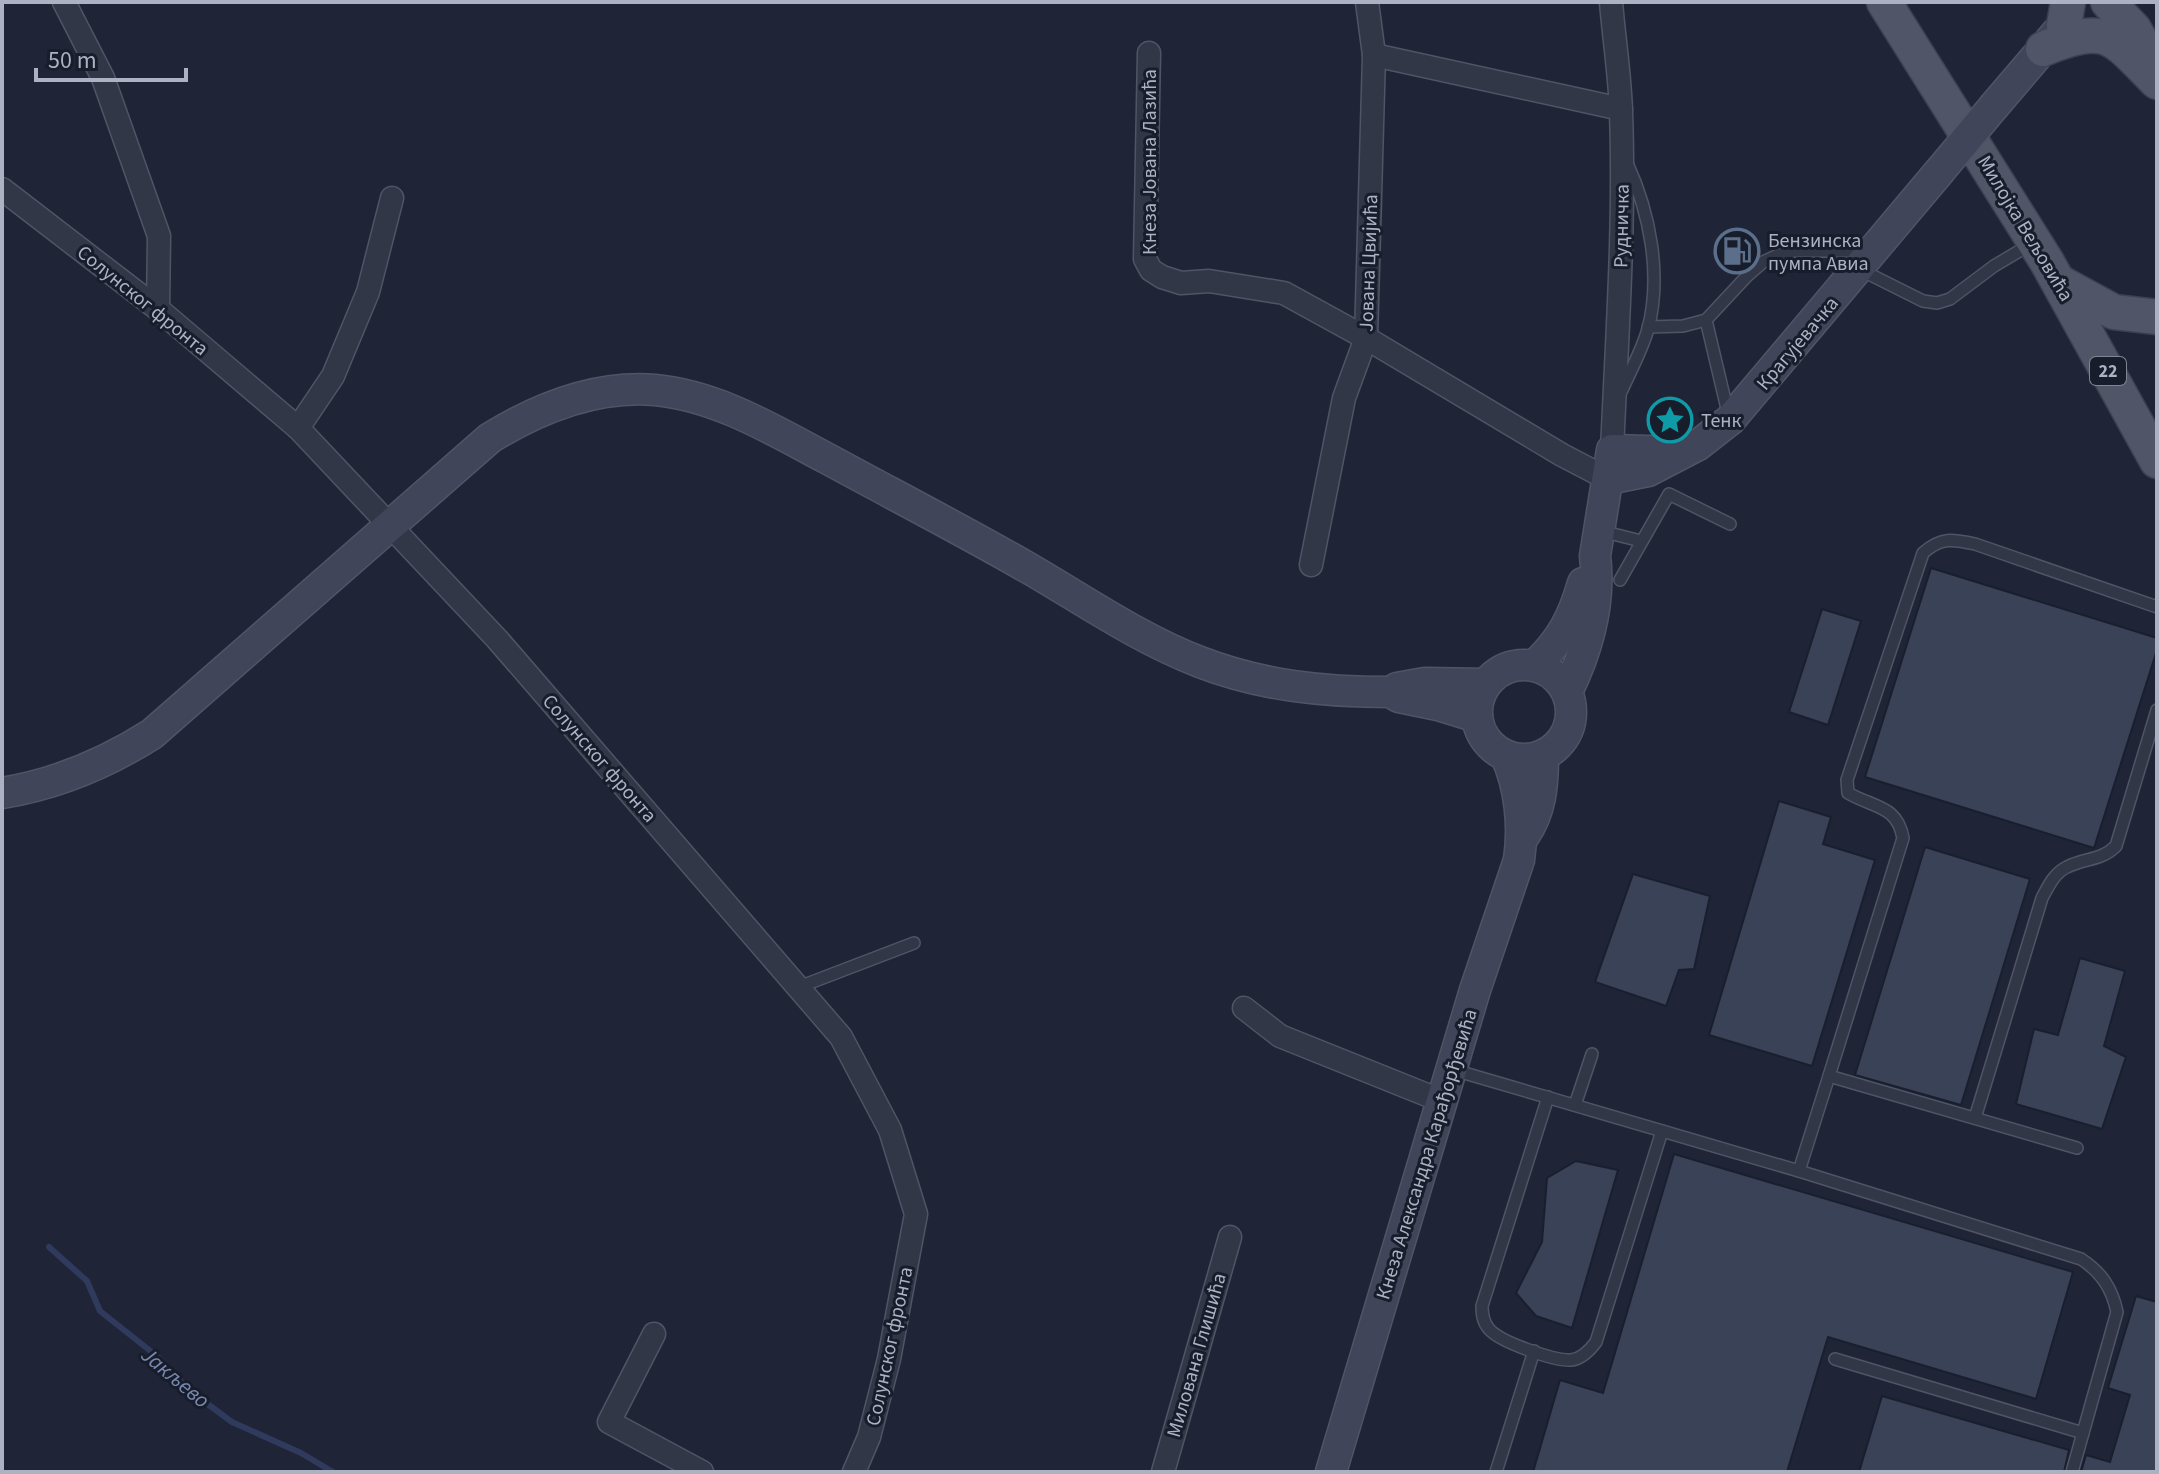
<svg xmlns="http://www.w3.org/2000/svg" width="2159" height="1474" viewBox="0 0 2159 1474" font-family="'Source Sans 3',sans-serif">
	<rect width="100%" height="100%" fill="#1f2537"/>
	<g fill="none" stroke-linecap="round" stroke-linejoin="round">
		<!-- stream -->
		<polyline stroke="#303a5d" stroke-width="6" points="49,1247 87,1281 100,1311 158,1357 190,1391 232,1422 301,1453 333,1472"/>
	</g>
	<!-- building -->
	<g fill="#3a4257" stroke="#1a1f2e" stroke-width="2">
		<polygon points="1931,568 2157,638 2157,650 2094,848 1865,777"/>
		<polygon points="1822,609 1861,621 1828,725 1789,712"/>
		<polygon points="1779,801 1831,817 1823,844 1875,860 1812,1066 1709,1035"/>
		<polygon points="1925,847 2030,879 1961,1105 1855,1075"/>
		<polygon points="1633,874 1710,896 1694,969 1679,970 1666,1006 1595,982"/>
		<polygon points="2080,958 2125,971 2104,1046 2126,1057 2102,1129 2016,1104 2034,1029 2058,1035"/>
		<polygon points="1674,1154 2073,1272 2036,1399 1828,1337 1787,1472 1533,1472 1560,1380 1603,1393"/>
		<polygon points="1576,1161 1618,1170 1572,1328 1536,1316 1516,1293 1542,1242 1547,1178"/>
		<polygon points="2136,1296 2157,1302 2157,1472 2081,1472 2086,1455 2110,1462 2130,1395 2108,1388"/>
		<polygon points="1882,1396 2069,1450 2064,1472 1859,1472"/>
	</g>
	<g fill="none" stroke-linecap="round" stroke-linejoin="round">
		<!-- lane casing -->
		<g stroke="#505465" stroke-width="14">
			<g id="lane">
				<polyline points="1859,269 1923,301 1937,303 1950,299 1994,266 2031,244"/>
				<polyline points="1706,320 1728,413"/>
				<polyline points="1648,327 1683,326 1706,320 1747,276 1763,262 1778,255 1794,251 1868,251"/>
				<path d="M 1621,392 C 1630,372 1642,350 1648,329 C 1662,275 1650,213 1627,163"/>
				<polyline points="1601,531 1641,541"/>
				<polyline points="1620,580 1669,494 1730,524"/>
				<polyline points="799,987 914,943"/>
				<path d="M 1454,1070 L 1799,1171 L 2081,1259 C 2101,1272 2112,1288 2117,1312 L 2072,1472"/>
				<path d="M 1829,1076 L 1903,838 C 1897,805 1874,808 1848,793 L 1847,780 L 1923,553 C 1941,537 1952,539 1975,544 L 2157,607"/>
				<path d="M 1548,1097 L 1482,1306 C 1482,1315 1483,1322 1489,1329 C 1500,1342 1554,1361 1571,1360 C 1582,1359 1590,1350 1596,1342 L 1662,1131"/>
				<polyline points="1575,1105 1592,1054"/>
				<path d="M 1975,1118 L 2042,898 C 2048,887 2054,873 2067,867 C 2084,858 2101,861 2116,846 L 2157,710"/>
				<polyline points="1799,1171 1829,1076 2077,1148"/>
				<polyline points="1835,1359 2083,1433"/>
				<polyline points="1496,1472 1534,1351"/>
			</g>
		</g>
		<!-- street casing -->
		<g stroke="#505465" stroke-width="25">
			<g id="street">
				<polyline points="64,2 103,78 159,236 158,309"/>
				<path d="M 1611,2 C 1614,39 1620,76 1621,112 C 1625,225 1617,337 1612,450"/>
				<polyline points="1149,53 1145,259 1151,270 1162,277 1181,283 1209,281 1284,293 1366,338 1562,455 1608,479"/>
				<polyline points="1374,55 1621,109"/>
				<polyline points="2,189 158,309 298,428 497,639 841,1037 890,1130 916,1214 889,1359 869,1437 854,1472"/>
				<polyline points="298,428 333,376 368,292 392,198"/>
				<polyline points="1311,565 1344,398 1366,338 1374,55 1367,2"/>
				<polyline points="1244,1008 1280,1036 1442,1101"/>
				<polyline points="654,1334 609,1422 702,1472"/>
				<polyline points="1163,1472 1230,1237"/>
			</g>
		</g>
		<!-- secondary casing -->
		<g stroke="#505465" stroke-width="33">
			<g id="secondary">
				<polyline points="1995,105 2059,30"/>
				<polyline points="1608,479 1648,471 1698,445 1730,420 1939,172"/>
				<circle cx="1524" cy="712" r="47"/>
				<path d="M 1534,666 C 1561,641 1573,618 1583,583"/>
				<polyline points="1397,688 1425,683 1486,684"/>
				<path d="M 1567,692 C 1588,649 1601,604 1595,556 L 1612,450 L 1682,452"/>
				<path d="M 2,793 C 57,784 105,764 152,734 L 490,438 C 539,408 595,385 655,390 C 718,396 773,430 828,459 C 896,496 964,531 1030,569 C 1085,601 1140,639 1200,662 C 1262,686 1324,692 1390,692 L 1399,697 L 1438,705 L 1477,717"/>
				<path d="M 1524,836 C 1541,811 1543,786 1543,755"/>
				<path d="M 1331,1472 L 1475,990 L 1519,860 C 1524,826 1520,787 1506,756"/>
			</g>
		</g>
		<!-- primary casing -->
		<g stroke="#3c4051" stroke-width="37">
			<g id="primary">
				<polyline points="1884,2 2047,262 2157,461"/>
				<polyline points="2108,2 2134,29 2152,61"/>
				<polyline points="2064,25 2068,2"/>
				<path d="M 2043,49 C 2108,22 2112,37 2157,82"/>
				<polyline points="2059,282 2114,312 2157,317"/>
			</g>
		</g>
		<!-- lane -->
		<use href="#lane" stroke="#323747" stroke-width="11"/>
		<!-- street -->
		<use href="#street" stroke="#323747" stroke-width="22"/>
		<!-- secondary -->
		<use href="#secondary" stroke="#40455a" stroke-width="30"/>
		<!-- primary -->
		<use href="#primary" stroke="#505668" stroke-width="34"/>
		<!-- secondary-bridge casing -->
		<g stroke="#505465" stroke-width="33" stroke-linecap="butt">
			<polyline id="secondary-bridge" points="1939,172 1995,105"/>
		</g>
		<!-- secondary-bridge -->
		<use href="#secondary-bridge" stroke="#40455a" stroke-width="30"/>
	</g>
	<!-- icons -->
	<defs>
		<g id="fuel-ring" transform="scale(2.3)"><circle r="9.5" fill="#181d2b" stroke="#5c6f8a" stroke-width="1.5"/><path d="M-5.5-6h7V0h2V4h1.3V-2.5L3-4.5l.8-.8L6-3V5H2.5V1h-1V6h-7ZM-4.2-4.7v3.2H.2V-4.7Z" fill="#5c6f8a"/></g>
		<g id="sight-ring" transform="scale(2.3)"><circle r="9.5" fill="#181d2b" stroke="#0f9aa8" stroke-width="1.5"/><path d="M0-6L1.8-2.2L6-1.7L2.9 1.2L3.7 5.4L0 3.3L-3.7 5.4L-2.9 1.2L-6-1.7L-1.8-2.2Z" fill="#0f9aa8"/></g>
	</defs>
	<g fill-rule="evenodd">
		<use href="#fuel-ring" x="1737" y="251"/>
		<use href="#sight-ring" x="1670" y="420"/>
	</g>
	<g text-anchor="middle" stroke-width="6" stroke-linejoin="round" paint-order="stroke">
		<!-- shield labels -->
		<rect fill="#181d2b" stroke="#808596" stroke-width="2" x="2090" y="357" width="36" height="28" rx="6"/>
		<g font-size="18" font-weight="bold" fill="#acb1c4">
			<text x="2108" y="377">22</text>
		</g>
		<!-- street labels -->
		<g font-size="20" fill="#acb1c4" stroke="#181d2b">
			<text transform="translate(1149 162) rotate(-90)" y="7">Кнеза Јована Лазића</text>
			<text transform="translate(1621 226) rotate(-89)" y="7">Рудничка</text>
			<text transform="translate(2026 228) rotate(59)" y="7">Милојка Вељовића</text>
			<text transform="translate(1368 263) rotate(-88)" y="7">Јована Цвијића</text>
			<text transform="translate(143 300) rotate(39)" y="7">Солунског фронта</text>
			<text transform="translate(1797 343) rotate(-50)" y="7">Крагујевачка</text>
			<text transform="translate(600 758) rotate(49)" y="7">Солунског фронта</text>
			<text transform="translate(1426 1154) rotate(-73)" y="7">Кнеза Александра Карађорђевића</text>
			<text transform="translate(889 1346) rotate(-78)" y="7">Солунског фронта</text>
			<text transform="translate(1196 1355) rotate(-74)" y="7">Милована Глишића</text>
		</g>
		<!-- poi labels -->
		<g font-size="20" fill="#acb1c4" stroke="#181d2b" text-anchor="start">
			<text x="1768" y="247">Бензинска<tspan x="1768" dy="23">пумпа Авиа</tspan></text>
			<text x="1701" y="427">Тенк</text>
		</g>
		<!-- water labels -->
		<g font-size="22" font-style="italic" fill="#7a89b2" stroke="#181d2b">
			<text transform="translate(176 1377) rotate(40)" y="8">Јакљево</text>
		</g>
	</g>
	<!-- border -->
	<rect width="2159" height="1474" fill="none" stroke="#acb1c4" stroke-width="8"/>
	<!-- scale -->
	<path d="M36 68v12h150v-12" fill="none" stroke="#acb1c4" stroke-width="4"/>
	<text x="48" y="68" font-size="24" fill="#acb1c4" stroke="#181d2b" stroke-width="6" paint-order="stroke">50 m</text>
</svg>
